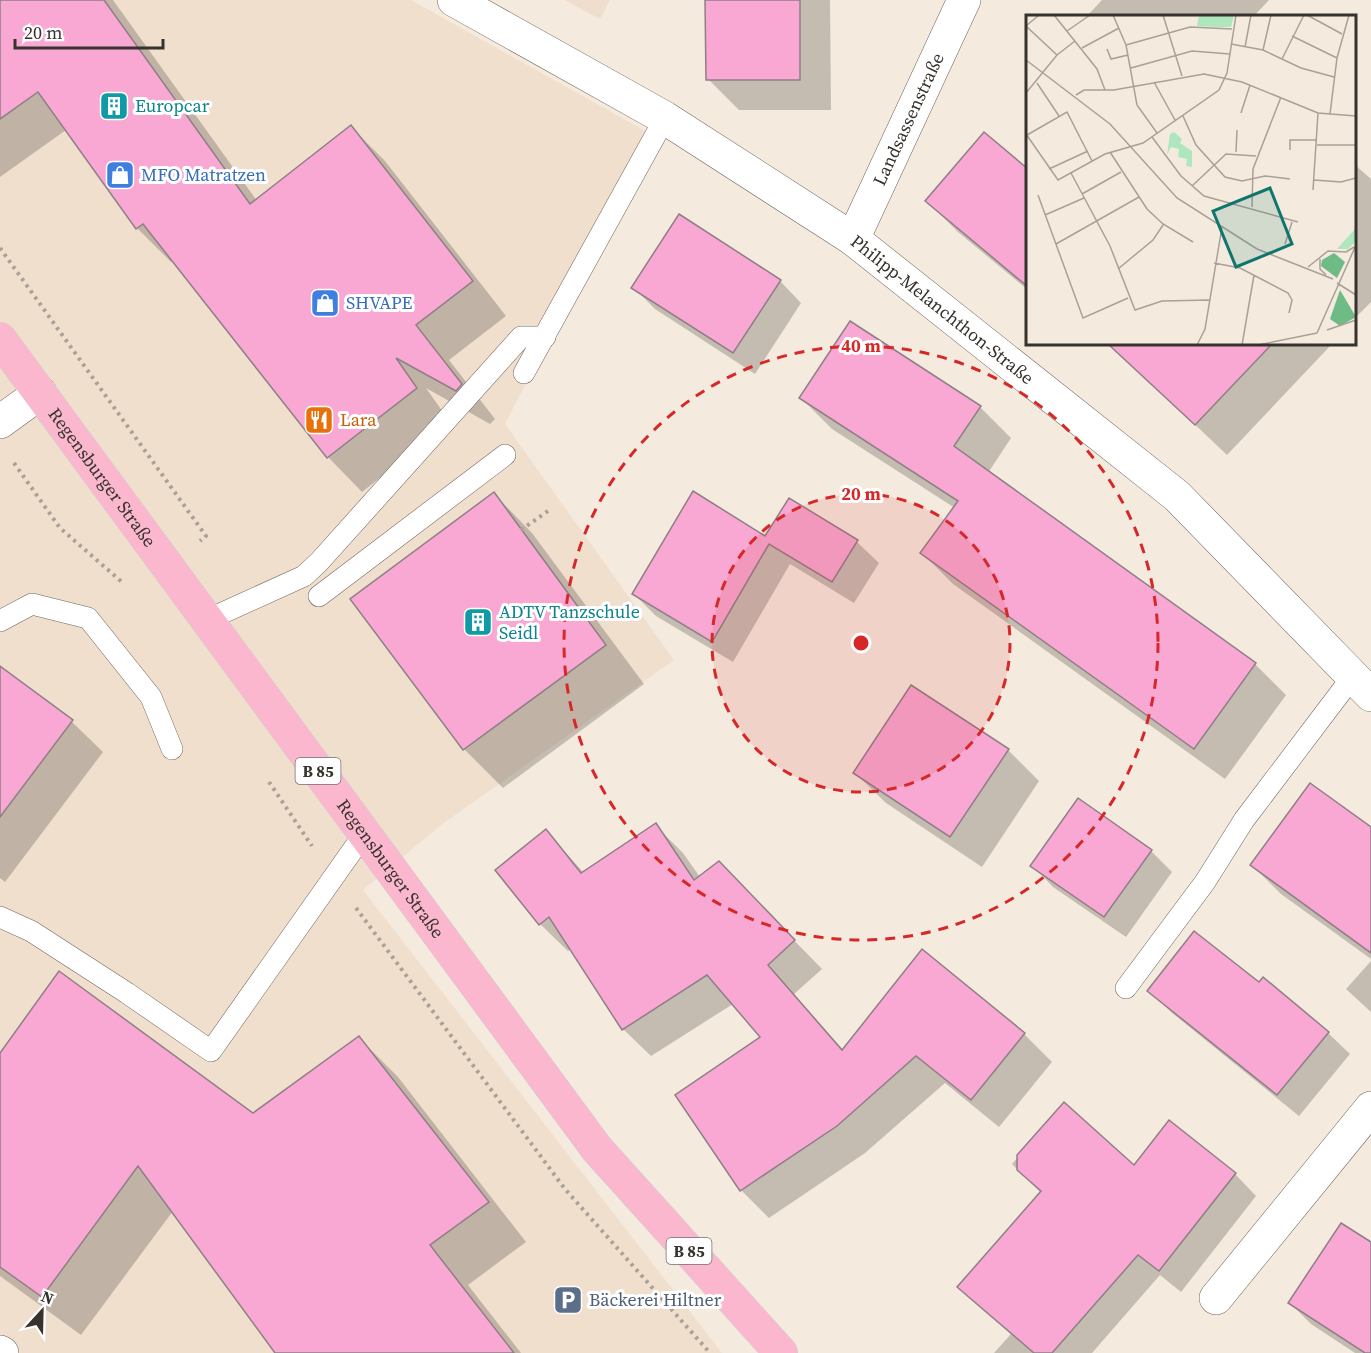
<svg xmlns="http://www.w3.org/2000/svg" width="1371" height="1353" viewBox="0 0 1371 1353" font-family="'Source Serif 4',serif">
	<rect width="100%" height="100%" fill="#f5eade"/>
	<!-- commercial -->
	<polygon fill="#f1dfce" points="0,0 411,0 654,136 505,424 674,660 441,825 363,890 722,1353 0,1353"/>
	<!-- built -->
	<polygon fill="#efdecd" points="564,0 610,0 600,19"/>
	<!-- shadow -->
	<g fill="#0003">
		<polygon points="0,0 113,0 257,201 351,127 385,161 506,316 449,360 495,419 490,424 426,388 450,422 362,492 328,457 174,260 171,262 137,228 66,130 0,177"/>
		<polygon points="707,0 830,0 831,110 739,110 708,79"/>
		<polygon points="1102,0 1269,0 1254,16 1087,16"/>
		<polygon points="1354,164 1371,179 1371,302 1354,319"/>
		<polygon points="1028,171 1028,290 958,232 927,201"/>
		<polygon points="780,281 801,303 755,374 655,309 633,287"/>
		<polygon points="1136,344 1332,344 1227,455 1124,357"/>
		<polygon points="801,398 980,407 1011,438 988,473 1255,664 1286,695 1225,779 953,584 922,553 955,508 832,429"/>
		<polygon points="494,494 532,533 644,684 503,788 464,749"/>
		<polygon points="790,500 857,542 879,563 854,603 790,564 733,662 656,616 634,594 766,538"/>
		<polygon points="0,668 72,722 103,752 5,882 0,878"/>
		<polygon points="912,687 1008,750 1039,781 982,867 886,803 855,773"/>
		<polygon points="655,825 683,853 700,877 746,891 822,969 794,994 843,1050 922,951 1024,1034 1052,1062 999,1127 945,1083 865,1153 769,1218 741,1190 762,1037 733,1004 651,1056 623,1029 571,949 568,951 540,924 546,831 584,873"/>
		<polygon points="1371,829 1371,959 1281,894 1252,865"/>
		<polygon points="1151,851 1172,872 1126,937 1053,887 1032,865"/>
		<polygon points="1371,961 1371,1012 1346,989"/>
		<polygon points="1263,979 1328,1033 1350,1054 1299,1116 1171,1012 1149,990 1259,984"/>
		<polygon points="359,1038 398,1077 526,1242 468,1285 521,1353 277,1353 173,1211 81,1335 0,1276 0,1055 253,1115"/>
		<polygon points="1064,1104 1134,1167 1235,1174 1256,1196 1181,1292 1160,1275 1092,1353 994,1353 1011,1334 959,1287 1041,1193 1012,1164"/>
		<polygon points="1371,1244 1371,1353 1355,1353 1311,1324 1290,1303"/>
	</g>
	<!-- building -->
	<g fill="#f8a8d2" stroke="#8e7f86" stroke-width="1.5">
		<polygon points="0,0 104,0 250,204 351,125 473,281 416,325 462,384 456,391 396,358 417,388 327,458 143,224 136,229 38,92 0,119"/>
		<polygon points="705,0 800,0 800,80 706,80"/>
		<polygon points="984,132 1028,169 1028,287 925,201"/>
		<polygon points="679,214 781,280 733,353 631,288"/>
		<polygon points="850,321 981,406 954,446 1256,663 1194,749 920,553 958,501 799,398"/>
		<polygon points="1108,344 1272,344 1195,425"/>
		<polygon points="693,491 765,536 789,498 858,540 832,582 769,544 712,642 632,594"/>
		<polygon points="494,492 606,645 463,750 350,599"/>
		<polygon points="0,666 73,720 0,817"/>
		<polygon points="911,685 1009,749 950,837 853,773"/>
		<polygon points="1310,783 1371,827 1371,953 1250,865"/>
		<polygon points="1078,798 1152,850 1104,917 1030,866"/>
		<polygon points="656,823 694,880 719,861 795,940 768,965 842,1050 922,949 1025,1033 971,1100 916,1056 837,1126 740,1191 675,1095 760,1037 707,975 622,1030 549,917 539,925 495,870 546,829 581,873"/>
		<polygon points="1194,931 1259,982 1263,977 1329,1032 1277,1095 1147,991"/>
		<polygon points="59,971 253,1113 359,1036 489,1202 430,1245 514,1353 275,1353 138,1166 42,1297 0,1267 0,1053"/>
		<polygon points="1064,1102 1134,1165 1169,1120 1236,1173 1159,1271 1138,1255 1052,1353 1034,1353 957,1287 1041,1191 1017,1170 1017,1155"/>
		<polygon points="1341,1223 1371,1242 1371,1353 1365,1353 1288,1303"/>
	</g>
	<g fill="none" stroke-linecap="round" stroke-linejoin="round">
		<!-- service casing -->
		<g stroke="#6e645a" stroke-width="22">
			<g id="service">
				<polyline points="524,373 665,118"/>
				<polyline points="319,596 505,455"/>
				<polyline points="207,620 304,576 319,562 521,337 545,337"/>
				<polyline points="0,621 32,604 88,618 151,697 172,749"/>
				<polyline points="0,917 31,931 127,993 211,1051 364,834"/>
				<polyline points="1126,988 1205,882 1244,820 1353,676"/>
			</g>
		</g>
		<!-- minor casing -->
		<g stroke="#6e645a" stroke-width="34">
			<g id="minor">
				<path id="s1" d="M 454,0 L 665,118 L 853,239 L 1177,496 L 1371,695"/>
				<path id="s2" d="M 853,239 L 964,0"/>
				<polyline points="1216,1298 1371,1108"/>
				<polyline points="0,1352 2,1353"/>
			</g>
		</g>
		<!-- tertiary casing -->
		<g stroke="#6e645a" stroke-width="34">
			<polyline id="tertiary" points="0,422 40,393"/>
		</g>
		<!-- primary casing -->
		<g stroke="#cfcecd" stroke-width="34">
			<g id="primary">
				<path id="s3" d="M 0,339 L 597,1149 L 781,1353"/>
			</g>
		</g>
		<!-- path -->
		<g stroke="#a9a197" stroke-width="4" stroke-dasharray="3 4.5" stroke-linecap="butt">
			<polyline points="0,248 206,536 200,541"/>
			<polyline points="14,463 60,528 123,583"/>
			<polyline points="521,530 548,511"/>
			<polyline points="269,782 312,846"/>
			<polyline points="356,908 565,1189 710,1353"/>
		</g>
		<!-- service -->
		<use href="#service" stroke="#fff" stroke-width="21"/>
		<!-- minor -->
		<use href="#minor" stroke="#fff" stroke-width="33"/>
		<!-- tertiary -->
		<use href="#tertiary" stroke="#fff" stroke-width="33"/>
		<!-- primary -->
		<use href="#primary" stroke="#fab7cd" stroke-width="33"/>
	</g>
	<!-- distance rings -->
	<circle cx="861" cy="643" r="149" fill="#d62828" fill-opacity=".12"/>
	<g fill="none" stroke="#d62828" stroke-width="3" stroke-dasharray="10 8">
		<circle cx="861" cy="643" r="149"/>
		<circle cx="861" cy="643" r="297"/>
	</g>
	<!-- icons -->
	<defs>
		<g id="building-square" transform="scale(1.5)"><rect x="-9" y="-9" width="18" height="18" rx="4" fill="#0f9aa8" stroke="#fff"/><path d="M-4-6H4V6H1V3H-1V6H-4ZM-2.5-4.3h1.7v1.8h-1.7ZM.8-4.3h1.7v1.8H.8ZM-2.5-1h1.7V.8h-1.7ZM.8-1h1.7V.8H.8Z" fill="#fff"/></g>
		<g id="shop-square" transform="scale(1.5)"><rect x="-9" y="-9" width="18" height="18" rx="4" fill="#3f7fe0" stroke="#fff"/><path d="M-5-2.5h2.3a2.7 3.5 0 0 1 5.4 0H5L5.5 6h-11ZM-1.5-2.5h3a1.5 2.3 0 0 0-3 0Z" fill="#fff"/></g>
		<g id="restaurant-square" transform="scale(1.5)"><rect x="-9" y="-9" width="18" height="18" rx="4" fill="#e8710a" stroke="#fff"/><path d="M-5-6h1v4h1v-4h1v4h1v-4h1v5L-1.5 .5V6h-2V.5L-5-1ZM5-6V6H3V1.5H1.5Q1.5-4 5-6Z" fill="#fff"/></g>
		<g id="parking-square" transform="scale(1.5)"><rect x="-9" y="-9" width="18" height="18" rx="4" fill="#5c6f8a" stroke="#fff"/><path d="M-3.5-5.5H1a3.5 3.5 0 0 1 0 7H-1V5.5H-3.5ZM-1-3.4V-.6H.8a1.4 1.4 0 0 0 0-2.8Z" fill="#fff"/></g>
	</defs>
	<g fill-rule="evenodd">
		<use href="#building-square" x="114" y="106"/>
		<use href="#shop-square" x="120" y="175"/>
		<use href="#shop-square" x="325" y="303"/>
		<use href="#restaurant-square" x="319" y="420"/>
		<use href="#building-square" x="478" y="622"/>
		<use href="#parking-square" x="568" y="1300"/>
	</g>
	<g text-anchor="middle" stroke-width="6" stroke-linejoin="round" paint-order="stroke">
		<!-- shield labels -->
		<g fill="#fff" stroke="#72706c" stroke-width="1.5">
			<rect x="295.5" y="758" width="45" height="26" rx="4.5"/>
			<rect x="666.5" y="1238" width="45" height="26" rx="4.5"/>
		</g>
		<g font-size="16" font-weight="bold" fill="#36322d">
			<text x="318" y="777">B 85</text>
			<text x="689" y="1257">B 85</text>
		</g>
		<!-- culture labels -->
		<g font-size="18" fill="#0d838f" stroke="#fff" text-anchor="start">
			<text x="135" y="112">Europcar</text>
			<text x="499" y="618">ADTV Tanzschule<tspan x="499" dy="21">Seidl</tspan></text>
		</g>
		<!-- street labels -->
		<g font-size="18" fill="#36322d" stroke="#fff">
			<text dy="6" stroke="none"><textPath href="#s2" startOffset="132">Landsassenstraße</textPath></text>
			<text dy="6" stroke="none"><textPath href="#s1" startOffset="579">Philipp-Melanchthon-Straße</textPath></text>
			<text dy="6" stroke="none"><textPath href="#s3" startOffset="172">Regensburger Straße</textPath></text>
			<text dy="6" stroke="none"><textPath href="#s3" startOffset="658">Regensburger Straße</textPath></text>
		</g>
		<!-- shop labels -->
		<g font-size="18" fill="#366cbe" stroke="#fff" text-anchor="start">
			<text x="141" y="181">MFO Matratzen</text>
			<text x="346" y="309">SHVAPE</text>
		</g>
		<!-- food labels -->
		<g font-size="18" fill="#c56008" stroke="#fff" text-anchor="start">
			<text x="340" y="426">Lara</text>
		</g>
		<!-- service labels -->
		<g font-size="18" fill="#4e5e75" stroke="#fff" text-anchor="start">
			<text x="589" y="1306">Bäckerei Hiltner</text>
		</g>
	</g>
	<!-- overview -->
	<g transform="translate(1026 15)">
		<rect width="330" height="330" fill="#f5eade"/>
		<path d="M 173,0 L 191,0 L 191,12 L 171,11 ZM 330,213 L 330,226 L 322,234 L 311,234 Z" fill="#aee7bd"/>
		<path d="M 308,238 L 319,247 L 311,263 L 295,251 L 296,245 ZM 314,275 L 330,302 L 314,311 L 304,304 Z" fill="#6fbb86"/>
		<path d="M 191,0 L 208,0 L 205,12 L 191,12 ZM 148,117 L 156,124 L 154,128 L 166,136 L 166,152 L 160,151 L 161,144 L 152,142 L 153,134 L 145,132 L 141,140 L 144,119 Z" fill="#aee7bd"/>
		<path fill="none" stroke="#a9a097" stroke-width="1.5" d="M 13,0 L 0,11 L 31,40M 28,0 L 71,54 L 79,75M 87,0 L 100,30 L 111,90 L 131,118M 137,0 L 156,61M 281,0 L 316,19M 41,16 L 64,0M 266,21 L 311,43M 205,29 L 237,35 L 275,53 L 308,62M 100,30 L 164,12 L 206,14M 219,32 L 225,0M 56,33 L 93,13M 81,34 L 85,44 L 102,40M 237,35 L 245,0M 256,44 L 278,0M 0,45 L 84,109 L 151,183 L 231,234 L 307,264M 105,53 L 166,36 L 204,39M 128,67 L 149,105M 11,68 L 33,101M 0,78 L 31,40 L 49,26M 50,80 L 58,75 L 88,75 L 178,59 L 216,67 L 292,98 L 330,101M 215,98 L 224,70M 304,99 L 311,43 L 323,0M 157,101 L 170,130 L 199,162 L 216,166 L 239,161 L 264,164M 0,119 L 32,165 L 79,139 L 117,128 L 193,75 L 201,58 L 210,0M 1,120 L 41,97 L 66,146M 126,122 L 155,161 L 178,181 L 272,207M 291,130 L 330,130M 264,135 L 264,125 L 291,125M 84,137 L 121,194 L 137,209 L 167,227M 210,137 L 211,115M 23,154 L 62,136M 45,158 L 84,231 L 109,295 L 136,286 L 183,285M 288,165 L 315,167 L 330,163M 166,171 L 200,139 L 230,141M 287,175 L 292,98M 56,179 L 95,157M 12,180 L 57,303 L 102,283M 226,192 L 227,154 L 255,82M 19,200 L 58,183M 30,229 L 113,182M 259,229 L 266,207M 294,244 L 294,254 L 300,260M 188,248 L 214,253 L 262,278 L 266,285 L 263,298M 282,252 L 302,236 L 320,237 L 328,232M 92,254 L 127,225 L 137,210M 311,268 L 330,280M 301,315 L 330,305M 291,318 L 330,230M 171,330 L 179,314 L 196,212M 216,330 L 228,260M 232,330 L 291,318"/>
		<path fill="#0f766e" fill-opacity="0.15" stroke="#0f766e" stroke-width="3" d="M 244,173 L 266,229 L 210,252 L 187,196 Z"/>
		<rect width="330" height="330" fill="none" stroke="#36322d" stroke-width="3"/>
	</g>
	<circle cx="861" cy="643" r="9" fill="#d62828" stroke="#fff" stroke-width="3"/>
	<g font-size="18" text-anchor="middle" font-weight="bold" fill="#d62828" stroke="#fff" stroke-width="6" stroke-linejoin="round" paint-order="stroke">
		<text x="861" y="352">40 m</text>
		<text x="861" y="500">20 m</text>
	</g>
	<!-- north arrow -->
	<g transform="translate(42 1311) rotate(22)" stroke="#ffffff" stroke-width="4.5" paint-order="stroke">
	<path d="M0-4.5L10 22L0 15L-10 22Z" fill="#36322d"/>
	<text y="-9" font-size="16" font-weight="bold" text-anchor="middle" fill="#36322d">N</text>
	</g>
	<!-- scale -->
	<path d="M15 39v9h148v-9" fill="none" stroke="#36322d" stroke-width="3"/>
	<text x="24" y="39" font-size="18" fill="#36322d" stroke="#ffffff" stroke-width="4.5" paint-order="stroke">20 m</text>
</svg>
